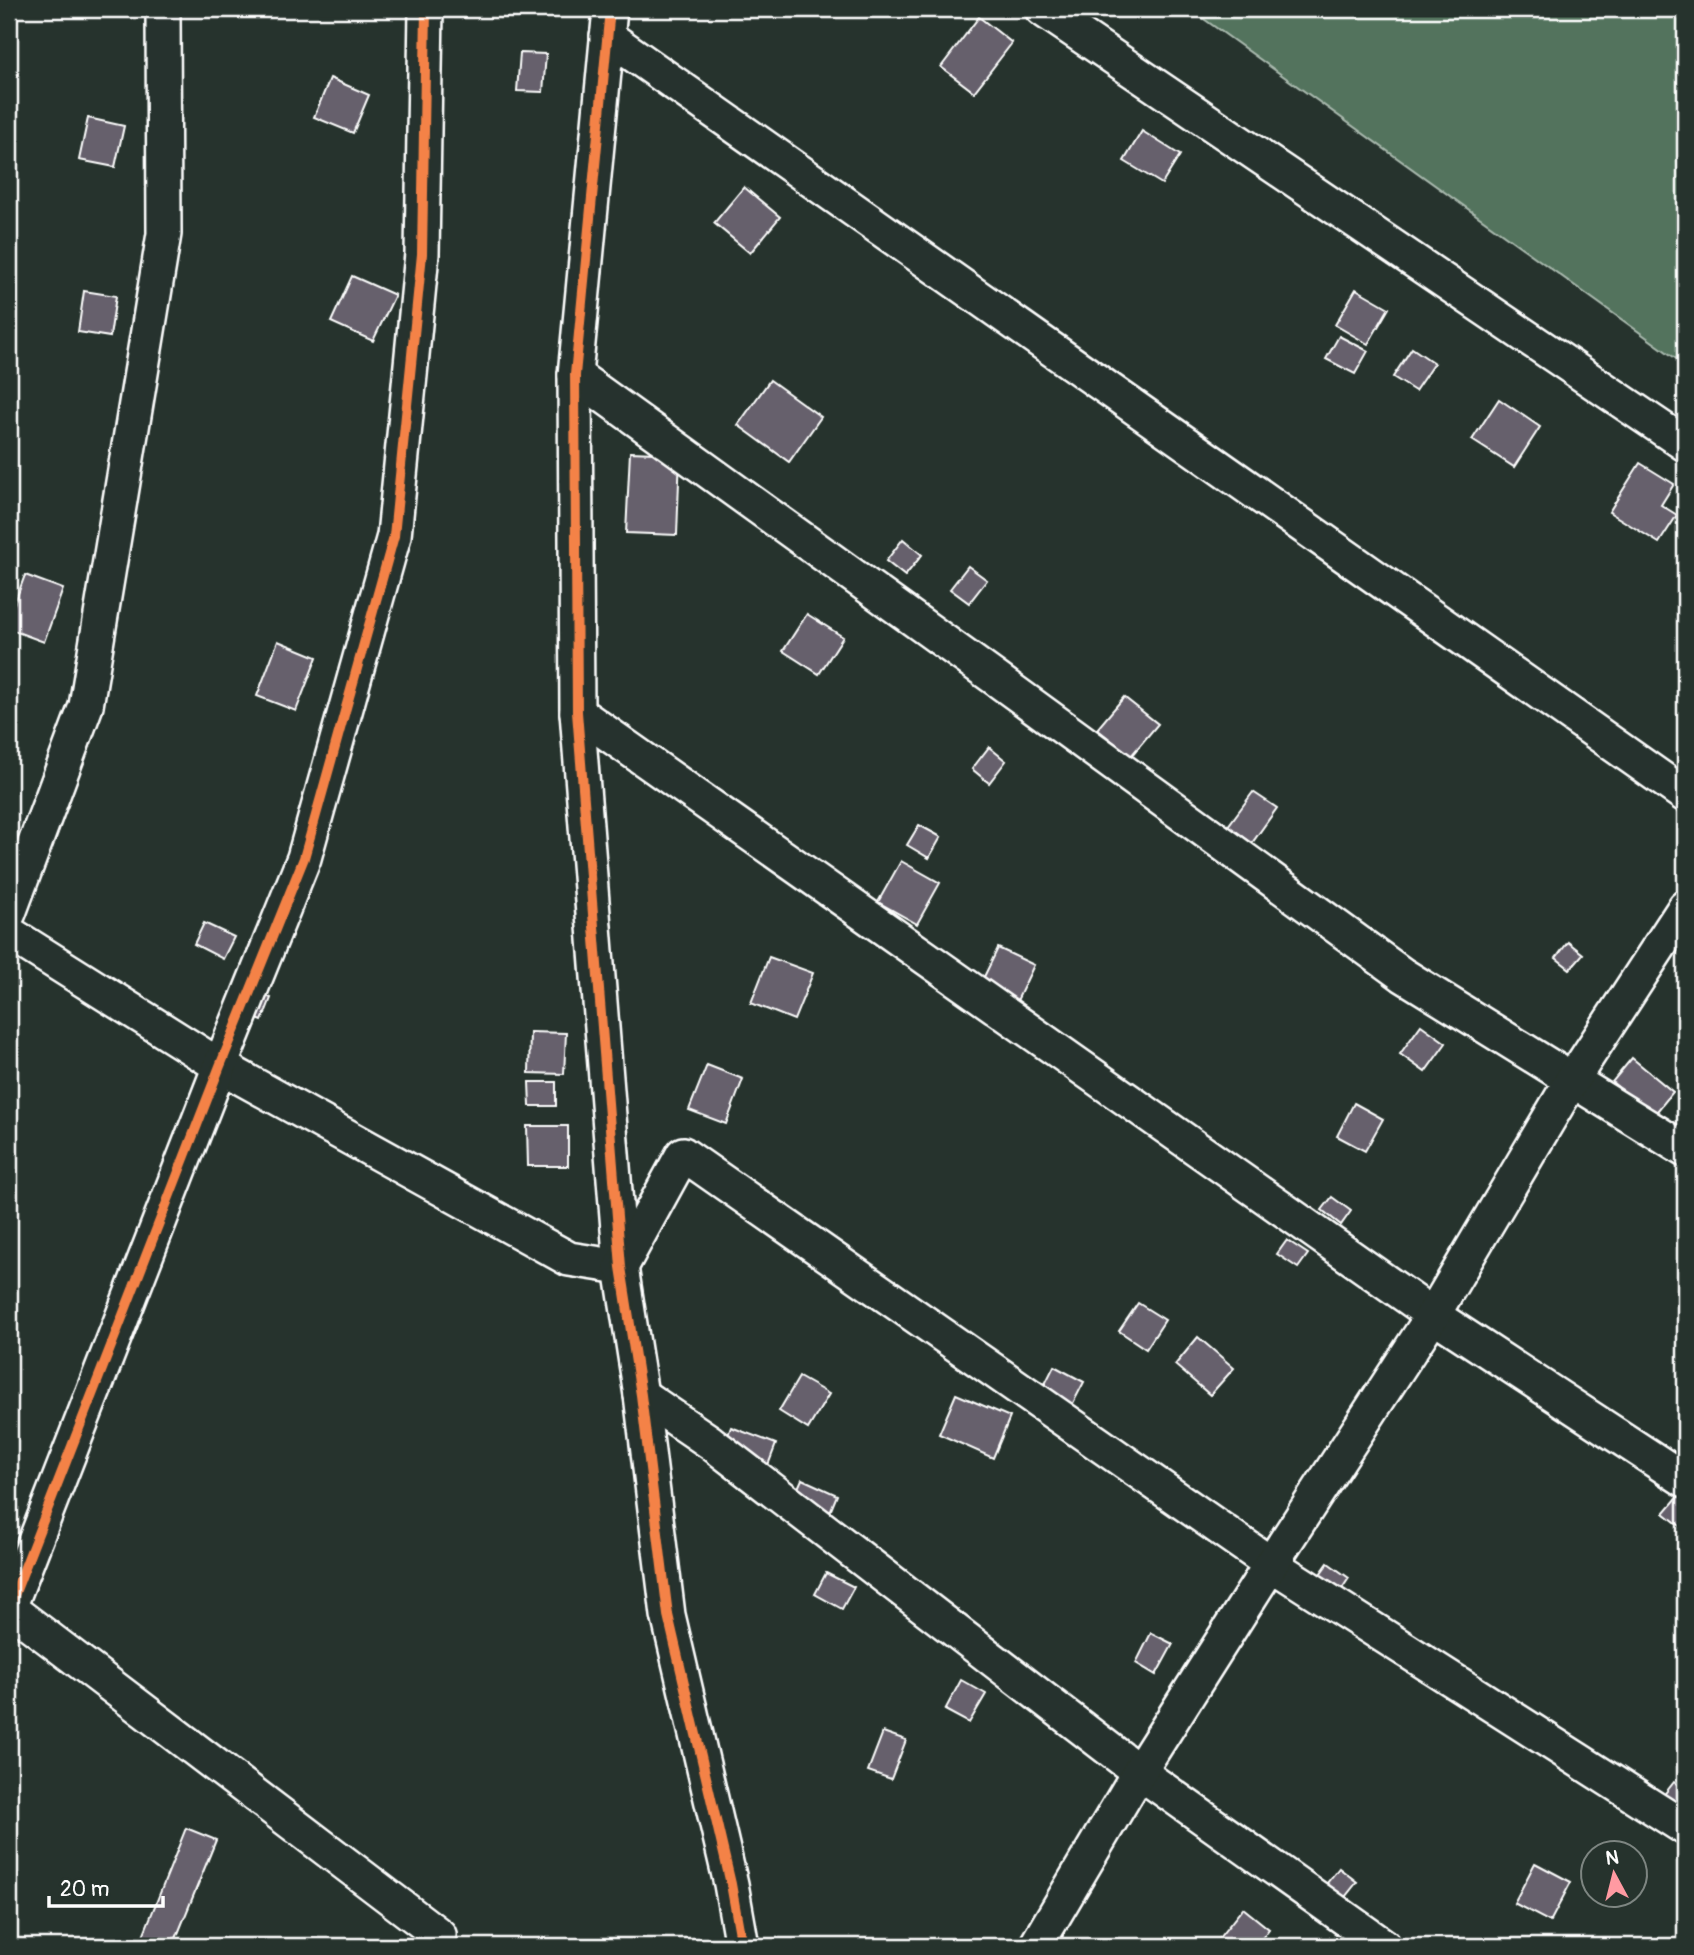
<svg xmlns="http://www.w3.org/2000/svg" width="1694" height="1955" viewBox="0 0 1694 1955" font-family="Pangolin,sans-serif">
	<rect width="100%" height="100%" fill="#26332d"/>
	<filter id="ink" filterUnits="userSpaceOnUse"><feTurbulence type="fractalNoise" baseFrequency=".0143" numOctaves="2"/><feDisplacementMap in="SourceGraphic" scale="14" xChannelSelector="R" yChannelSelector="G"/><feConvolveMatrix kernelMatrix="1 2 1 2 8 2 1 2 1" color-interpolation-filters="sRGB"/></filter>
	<g filter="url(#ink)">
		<!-- green -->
		<polygon fill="#53735d" stroke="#a9b9ae" stroke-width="2" points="1190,9 1685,9 1685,365"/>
		<!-- building -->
		<g fill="#66616c" stroke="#fff" stroke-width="2">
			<polygon points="979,17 1012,43 974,92 941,67"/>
			<polygon points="520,53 546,54 543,92 517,91"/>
			<polygon points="330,78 369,95 353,133 314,117"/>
			<polygon points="88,118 124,126 115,167 79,160"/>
			<polygon points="1142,131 1180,155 1162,184 1124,161"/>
			<polygon points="744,187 780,217 750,253 714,223"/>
			<polygon points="352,276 395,295 373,341 331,322"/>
			<polygon points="1356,289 1389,308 1368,344 1335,325"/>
			<polygon points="84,291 116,296 110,337 78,332"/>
			<polygon points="1339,336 1368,351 1355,374 1326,359"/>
			<polygon points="1412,348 1434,363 1415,391 1393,377"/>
			<polygon points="770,380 821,417 789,462 738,425"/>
			<polygon points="1499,399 1540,427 1514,467 1472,440"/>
			<polygon points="630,452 680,454 677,535 626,533"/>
			<polygon points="1640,463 1674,484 1661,505 1677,515 1659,543 1609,512"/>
			<polygon points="903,539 922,555 905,576 886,561"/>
			<polygon points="968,566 987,580 969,603 950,589"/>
			<polygon points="25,575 63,589 44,642 9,629 9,618"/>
			<polygon points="807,614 843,637 819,674 783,651"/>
			<polygon points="278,641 317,657 296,711 257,696"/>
			<polygon points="1124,697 1158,724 1131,756 1097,729"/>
			<polygon points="989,747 1006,761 989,783 972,769"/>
			<polygon points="1253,792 1277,808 1252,843 1228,826"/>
			<polygon points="919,825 941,837 929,858 907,845"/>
			<polygon points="901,861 940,883 917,924 878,902"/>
			<polygon points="204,923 234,937 223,959 194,944"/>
			<polygon points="1568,942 1583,954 1570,969 1556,958"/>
			<polygon points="998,948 1034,965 1015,1005 979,987"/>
			<polygon points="769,957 813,973 794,1020 751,1003"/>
			<polygon points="254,991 271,998 262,1021 245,1014"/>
			<polygon points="1421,1025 1446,1043 1425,1072 1400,1054"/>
			<polygon points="530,1032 566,1033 564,1074 529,1073"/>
			<polygon points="1632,1058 1673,1092 1653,1116 1612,1082"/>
			<polygon points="707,1065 743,1079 726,1124 689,1110"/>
			<polygon points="529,1082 556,1082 556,1106 530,1106"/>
			<polygon points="1354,1103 1383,1119 1365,1151 1337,1136"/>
			<polygon points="527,1126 568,1126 568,1166 528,1166"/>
			<polygon points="1332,1197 1351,1211 1341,1225 1322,1210"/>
			<polygon points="1287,1240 1308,1254 1298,1268 1277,1254"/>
			<polygon points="1138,1303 1165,1320 1146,1349 1119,1331"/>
			<polygon points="1198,1337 1234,1368 1210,1395 1175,1365"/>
			<polygon points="1054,1366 1084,1382 1069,1411 1039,1396"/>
			<polygon points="799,1377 829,1394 808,1429 779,1411"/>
			<polygon points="956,1394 1010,1417 993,1458 939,1434"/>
			<polygon points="731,1427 776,1444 762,1481 717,1464"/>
			<polygon points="802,1479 837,1495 826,1522 790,1506"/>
			<polygon points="1683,1491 1685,1493 1685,1530 1664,1513"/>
			<polygon points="1328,1563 1349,1578 1335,1599 1313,1584"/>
			<polygon points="826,1573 854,1587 842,1609 815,1594"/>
			<polygon points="1151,1633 1173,1644 1156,1675 1136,1663"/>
			<polygon points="961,1680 986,1694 969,1723 945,1710"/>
			<polygon points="883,1732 906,1740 891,1779 868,1771"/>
			<polygon points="1674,1782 1685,1790 1685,1812 1655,1806"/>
			<polygon points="186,1828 216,1840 173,1946 139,1946"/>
			<polygon points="1535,1863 1571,1882 1550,1922 1514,1903"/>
			<polygon points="1339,1868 1357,1882 1341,1902 1323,1888"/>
			<polygon points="1243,1908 1269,1929 1256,1946 1230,1946 1219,1938"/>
		</g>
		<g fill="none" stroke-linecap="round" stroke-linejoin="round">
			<!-- street casing -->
			<g stroke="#fff" stroke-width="38">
				<g id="street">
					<polyline points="610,9 575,375 577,712 621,1267 641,1395 668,1615 731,1884 742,1946"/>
					<polyline points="1042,9 1685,444"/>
					<polyline points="607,36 1685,795"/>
					<polyline points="575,375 995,678 1403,975 1685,1150"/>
					<polyline points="577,712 1433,1315 1685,1480"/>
					<polyline points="9,913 86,706 164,234 163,9"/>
					<polyline points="9,933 220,1066 569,1259 621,1267"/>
					<polyline points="621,1267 683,1154 1271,1564 1685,1828"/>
					<polyline points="641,1395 710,1442 1139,1772 1384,1946"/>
					<polyline points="9,1608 220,1066 304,858 394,536 422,254 426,9"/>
					<polyline points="9,1608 439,1935 437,1946"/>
					<polyline points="1036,1946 1139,1772 1271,1564 1433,1315 1572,1080 1685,907"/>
				</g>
			</g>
			<!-- street -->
			<use href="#street" stroke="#26332d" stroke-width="33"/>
			<!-- cycleway casing -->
			<g stroke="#26332d" stroke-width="15">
				<g id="cycleway">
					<polyline points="610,9 575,375 577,712 621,1267 641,1395 668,1615 731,1884 742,1946"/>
					<polyline points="9,1608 220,1066 304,858 394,536 422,254 426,9"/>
				</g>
			</g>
			<!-- cycleway -->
			<use href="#cycleway" stroke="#f48246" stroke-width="10"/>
		</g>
	</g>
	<!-- margin -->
	<rect width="1694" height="1955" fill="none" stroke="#26332d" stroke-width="35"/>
	<rect x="18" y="18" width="1659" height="1920" fill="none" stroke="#fff" stroke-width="2.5" filter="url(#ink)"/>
	<!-- north arrow -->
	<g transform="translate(1614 1874) rotate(353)"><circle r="33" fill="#26332d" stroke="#7d8581" stroke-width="2"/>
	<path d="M0-5L12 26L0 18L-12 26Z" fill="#ff9aa2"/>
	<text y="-10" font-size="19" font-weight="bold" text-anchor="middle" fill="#ffffff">N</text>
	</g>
	<!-- scale -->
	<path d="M49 1896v10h114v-10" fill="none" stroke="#ffffff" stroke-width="3.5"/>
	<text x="60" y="1896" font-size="21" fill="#ffffff" stroke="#26332d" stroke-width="5" paint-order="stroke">20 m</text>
</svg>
